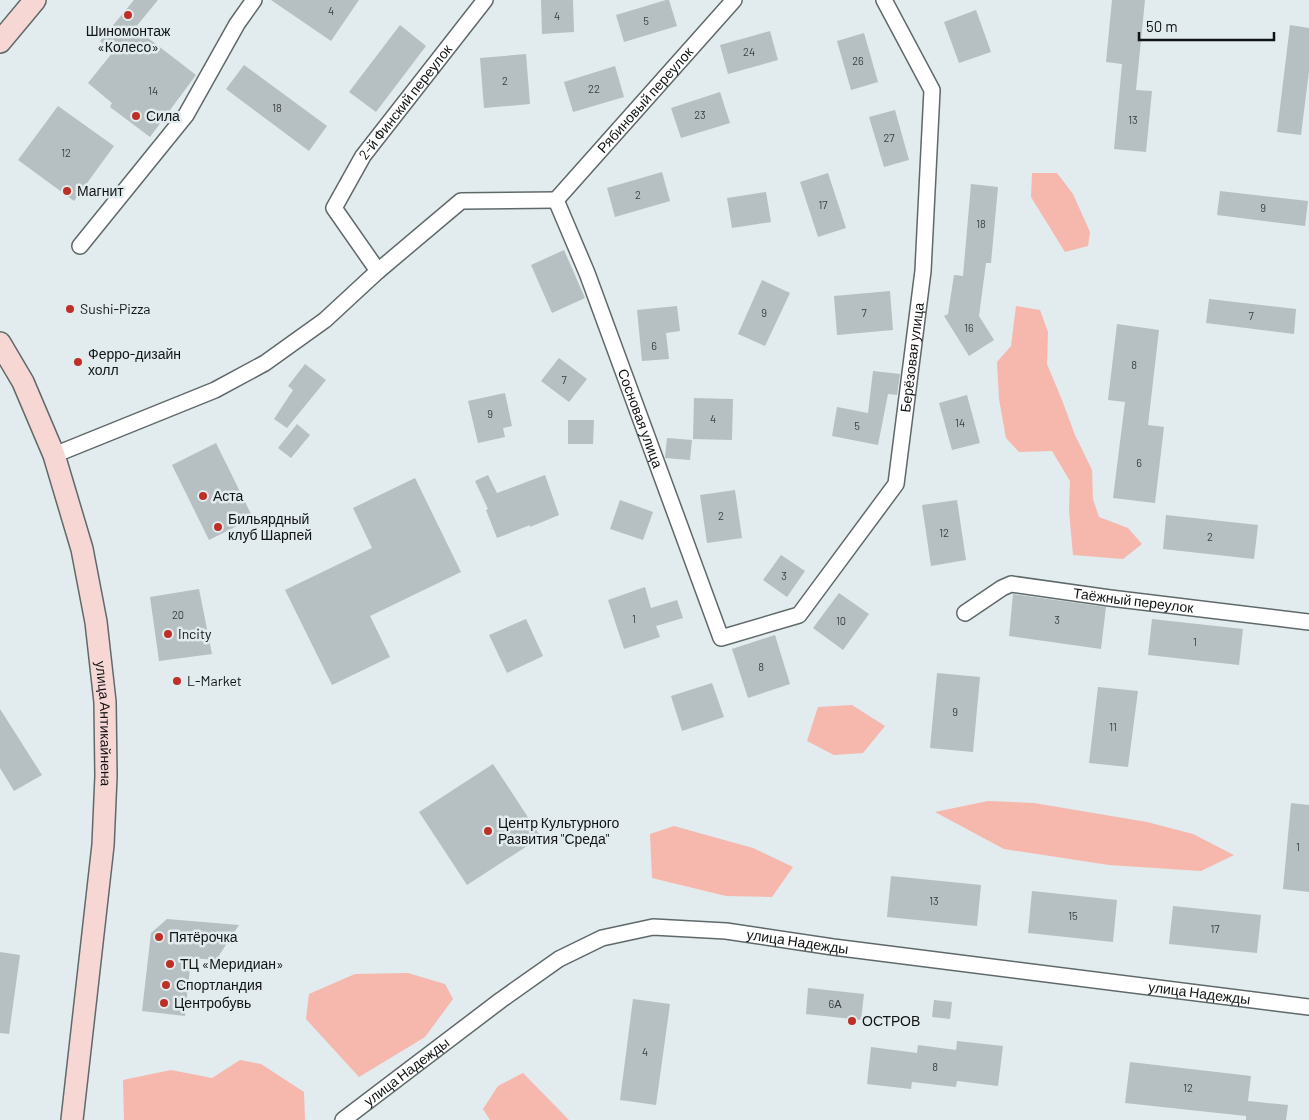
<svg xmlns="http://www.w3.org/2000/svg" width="1309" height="1120" viewBox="0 0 1309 1120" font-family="Barlow,sans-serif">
	<rect width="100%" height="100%" fill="#e2ebed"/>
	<!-- green -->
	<g fill="#f6b7ad">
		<polygon points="1032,173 1057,173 1073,194 1090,232 1088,246 1065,252 1031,197"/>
		<polygon points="1016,306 1040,310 1048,332 1047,364 1062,400 1075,435 1092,470 1093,499 1099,517 1128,528 1142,544 1123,559 1073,555 1069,511 1070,481 1052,451 1019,452 1006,438 999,399 997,362 1011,346"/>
		<polygon points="852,705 885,726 863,753 834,755 807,741 818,707"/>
		<polygon points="988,801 1034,803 1147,822 1193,834 1234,855 1201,871 1109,865 1004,849 935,812"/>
		<polygon points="674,826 753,848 793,867 772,897 726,896 652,878 650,834"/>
		<polygon points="408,973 445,984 453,999 425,1037 359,1077 306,1019 309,994 355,974"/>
		<polygon points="240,1060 261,1064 304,1092 305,1120 124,1120 123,1080 171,1070 212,1078"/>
		<polygon points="523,1073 569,1120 490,1120 483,1109 498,1086"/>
	</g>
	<!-- building -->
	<g fill="#b6bfc1">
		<polygon points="134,0 158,0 135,28 196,75 150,137 110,107 112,103 88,83 113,52 100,41"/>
		<polygon points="271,0 359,0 331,41"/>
		<polygon points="541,0 573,0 574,32 542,34"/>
		<polygon points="666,0 669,0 677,26 624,42 616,15"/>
		<polygon points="1112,0 1145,0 1136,90 1152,91 1146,152 1114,149 1122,64 1106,62"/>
		<polygon points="976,10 991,52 959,63 944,22"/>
		<polygon points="400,25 426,46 376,112 349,92"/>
		<polygon points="1290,25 1309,28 1309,71 1301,135 1277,132"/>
		<polygon points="770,31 778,60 728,74 720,45"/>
		<polygon points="864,33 878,82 851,90 837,41"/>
		<polygon points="526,54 530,104 484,108 480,58"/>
		<polygon points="244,65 327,126 309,151 226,89"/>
		<polygon points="615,66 624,97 573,112 564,82"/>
		<polygon points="720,92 730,123 681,138 671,108"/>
		<polygon points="58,106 114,146 74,201 18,160"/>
		<polygon points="895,110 909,160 884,167 869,117"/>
		<polygon points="662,172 670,201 615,217 607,188"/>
		<polygon points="828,173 846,228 818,237 800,182"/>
		<polygon points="971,184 998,187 991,263 986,263 979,316 994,340 969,356 944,316 948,314 954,275 963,276"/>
		<polygon points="1220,191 1308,201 1305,226 1217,215"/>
		<polygon points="766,192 771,222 732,228 727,198"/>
		<polygon points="564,250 585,298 552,313 531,265"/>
		<polygon points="762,280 790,293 765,346 738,334"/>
		<polygon points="890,291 893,330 837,335 834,296"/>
		<polygon points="1209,299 1296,309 1294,334 1206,323"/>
		<polygon points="677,306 680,331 666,333 669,359 642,361 637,310"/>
		<polygon points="1117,324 1159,330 1148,425 1164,427 1155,503 1113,498 1125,402 1108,400"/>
		<polygon points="559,358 587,379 569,402 541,381"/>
		<polygon points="305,364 326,380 287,428 274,419 293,390 288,386"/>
		<polygon points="873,371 900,374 897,395 888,394 878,445 832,436 837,407 868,413"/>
		<polygon points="505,393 512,426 503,428 505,437 478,443 468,401"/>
		<polygon points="967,395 980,443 952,450 939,403"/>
		<polygon points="694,398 733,399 732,440 693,439"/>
		<polygon points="568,420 594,420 593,444 568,444"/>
		<polygon points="297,424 310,435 291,458 278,448"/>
		<polygon points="667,438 692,440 690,460 665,458"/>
		<polygon points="216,443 253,518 209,540 172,465"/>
		<polygon points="488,475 497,493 545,475 559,515 530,527 530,525 497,538 486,510 488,509 475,481"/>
		<polygon points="415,478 461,572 370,616 390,657 332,685 285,590 372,548 353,508"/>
		<polygon points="735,490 742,538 707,543 700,495"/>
		<polygon points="620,500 653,512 643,540 610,529"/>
		<polygon points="957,500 966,560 931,566 922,505"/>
		<polygon points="1166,515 1258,525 1254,559 1163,549"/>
		<polygon points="781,555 805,571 787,597 763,580"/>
		<polygon points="645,587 651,608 677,600 683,618 656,626 660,637 624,649 608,600"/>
		<polygon points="199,589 212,654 159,661 150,597"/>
		<polygon points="839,593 869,614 843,650 813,628"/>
		<polygon points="1013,594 1106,607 1101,649 1009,636"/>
		<polygon points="526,619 543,656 507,673 489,635"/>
		<polygon points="1152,619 1243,629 1239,665 1148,655"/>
		<polygon points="775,635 790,684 748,698 732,649"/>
		<polygon points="937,673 980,677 973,752 930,748"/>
		<polygon points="712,683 724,717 682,731 671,696"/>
		<polygon points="1098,687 1138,691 1128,767 1089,763"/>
		<polygon points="0,709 42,775 14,791 0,768"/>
		<polygon points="493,764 541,837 467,885 419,812"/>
		<polygon points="1291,803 1309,805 1309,892 1283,889"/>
		<polygon points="891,876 981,885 977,926 887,917"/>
		<polygon points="1032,891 1117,900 1113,942 1028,933"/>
		<polygon points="1173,906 1261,915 1257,953 1169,944"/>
		<polygon points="167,919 239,925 216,960 191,958 185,1016 142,1011 151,933"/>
		<polygon points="0,952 20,955 9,1034 0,1033"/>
		<polygon points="808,988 864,994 861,1020 806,1014"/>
		<polygon points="633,999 670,1004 656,1105 620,1100"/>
		<polygon points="934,1000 952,1002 950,1019 932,1017"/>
		<polygon points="957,1041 1003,1046 998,1086 957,1081 956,1087 912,1082 911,1089 867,1084 871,1047 917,1053 918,1045 956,1050"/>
		<polygon points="1130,1062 1251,1076 1248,1101 1288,1105 1286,1120 1246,1120 1246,1116 1125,1103"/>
	</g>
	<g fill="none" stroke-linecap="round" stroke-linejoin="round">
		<!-- minor casing -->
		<g stroke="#60696a" stroke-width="18">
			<g id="minor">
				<path id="s1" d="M 556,200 L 587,273 L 721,638 L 799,615 L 896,484 L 923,271 L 932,90 L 884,0"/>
				<path id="s2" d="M 556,200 L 734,0"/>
				<polyline points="80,246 186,115 237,24 254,0"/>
				<path id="s3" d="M 378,271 L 334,208 L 363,156 L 485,0"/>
				<polyline points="54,455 215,390 265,363 325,320 378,271 461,201 556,200"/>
				<path id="s4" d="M 965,613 L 1002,588 L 1011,584 L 1110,598 L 1309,622"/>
				<path id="s5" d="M 343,1120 L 501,1000 L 559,959 L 602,938 L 653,927 L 726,931 L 833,947 L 1309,1007"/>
			</g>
		</g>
		<!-- secondary casing -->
		<g stroke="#60696a" stroke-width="24">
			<g id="secondary">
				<polyline points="0,42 35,0"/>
				<path id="s6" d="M 0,343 L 23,382 L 54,455 L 82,549 L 96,622 L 105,702 L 106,776 L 103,845 L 72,1120"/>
			</g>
		</g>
		<!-- minor -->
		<use href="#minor" stroke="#fff" stroke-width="15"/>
		<!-- secondary -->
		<use href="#secondary" stroke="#f6d7d4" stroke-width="21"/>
	</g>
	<!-- markers -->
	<g fill="#bd2f27" stroke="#e2ebed" stroke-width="2">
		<circle cx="128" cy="15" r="5"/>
		<circle cx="136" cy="116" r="5"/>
		<circle cx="67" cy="191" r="5"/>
		<circle cx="70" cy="309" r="5"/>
		<circle cx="78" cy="362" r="5"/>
		<circle cx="203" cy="496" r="5"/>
		<circle cx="218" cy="527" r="5"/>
		<circle cx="168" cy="634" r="5"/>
		<circle cx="177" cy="681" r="5"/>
		<circle cx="488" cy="831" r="5"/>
		<circle cx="159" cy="937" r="5"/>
		<circle cx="170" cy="964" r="5"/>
		<circle cx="166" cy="985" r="5"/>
		<circle cx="164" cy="1003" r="5"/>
		<circle cx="852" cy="1021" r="5"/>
	</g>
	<g text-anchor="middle" stroke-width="5" stroke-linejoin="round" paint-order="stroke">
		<!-- number labels -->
		<g font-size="11" fill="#3a3f3f">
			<text x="331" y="15">4</text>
			<text x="557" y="20">4</text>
			<text x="646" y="25">5</text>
			<text x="749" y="56">24</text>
			<text x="858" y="65">26</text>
			<text x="505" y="85">2</text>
			<text x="594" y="93">22</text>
			<text x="153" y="95">14</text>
			<text x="277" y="112">18</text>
			<text x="700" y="119">23</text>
			<text x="1133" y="124">13</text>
			<text x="889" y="142">27</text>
			<text x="66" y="157">12</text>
			<text x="638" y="199">2</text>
			<text x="823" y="209">17</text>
			<text x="1263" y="212">9</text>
			<text x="981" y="228">18</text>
			<text x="764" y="317">9</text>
			<text x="864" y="317">7</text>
			<text x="1251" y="320">7</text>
			<text x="969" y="332">16</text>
			<text x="654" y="350">6</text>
			<text x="1134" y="369">8</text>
			<text x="564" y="384">7</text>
			<text x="490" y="418">9</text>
			<text x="713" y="423">4</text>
			<text x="960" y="427">14</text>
			<text x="857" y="430">5</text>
			<text x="1139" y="467">6</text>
			<text x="721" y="520">2</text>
			<text x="944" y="537">12</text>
			<text x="1210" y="541">2</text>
			<text x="784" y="580">3</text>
			<text x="178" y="619">20</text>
			<text x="634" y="623">1</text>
			<text x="1057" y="624">3</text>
			<text x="841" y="625">10</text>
			<text x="1195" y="646">1</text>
			<text x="761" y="671">8</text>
			<text x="955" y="716">9</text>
			<text x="1113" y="731">11</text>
			<text x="1298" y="851">1</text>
			<text x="934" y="905">13</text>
			<text x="1073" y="920">15</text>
			<text x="1215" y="933">17</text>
			<text x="835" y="1008">6А</text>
			<text x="645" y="1056">4</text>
			<text x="935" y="1071">8</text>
			<text x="1188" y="1092">12</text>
		</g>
		<!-- poi labels -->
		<g font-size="14" fill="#111414" stroke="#e2ebed" text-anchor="start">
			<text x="128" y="36" text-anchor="middle">Шиномонтаж<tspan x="128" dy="16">«Колесо»</tspan></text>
			<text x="146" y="121">Сила</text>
			<text x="77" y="196">Магнит</text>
			<text x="80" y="314">Sushi-Pizza</text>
			<text x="88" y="359">Ферро-дизайн<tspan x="88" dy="16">холл</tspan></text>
			<text x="213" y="501">Аста</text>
			<text x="228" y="524">Бильярдный<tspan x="228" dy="16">клуб Шарпей</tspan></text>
			<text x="178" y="639">Incity</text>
			<text x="187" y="686">L-Market</text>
			<text x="498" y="828">Центр Культурного<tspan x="498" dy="16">Развития "Среда"</tspan></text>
			<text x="169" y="942">Пятёрочка</text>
			<text x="180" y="969">ТЦ «Меридиан»</text>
			<text x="176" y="990">Спортландия</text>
			<text x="174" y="1008">Центробувь</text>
			<text x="862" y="1026">ОСТРОВ</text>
		</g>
		<!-- street labels -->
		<g font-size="14" fill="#111414" stroke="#e2ebed">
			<text dy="5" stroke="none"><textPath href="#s2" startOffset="134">Рябиновый переулок</textPath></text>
			<text dy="5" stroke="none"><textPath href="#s3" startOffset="205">2-й Финский переулок</textPath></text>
			<text dy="5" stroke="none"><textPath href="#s1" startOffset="840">Берёзовая улица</textPath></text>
			<text dy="5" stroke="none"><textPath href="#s1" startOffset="234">Сосновая улица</textPath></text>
			<text dy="5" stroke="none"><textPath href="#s4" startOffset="178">Таёжный переулок</textPath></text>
			<text dy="5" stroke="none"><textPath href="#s6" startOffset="399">улица Антикайнена</textPath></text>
			<text dy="5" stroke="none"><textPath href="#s5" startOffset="515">улица Надежды</textPath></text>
			<text dy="5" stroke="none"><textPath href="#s5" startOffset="920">улица Надежды</textPath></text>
			<text dy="5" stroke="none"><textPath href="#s5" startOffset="80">улица Надежды</textPath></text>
		</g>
	</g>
	<!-- scale -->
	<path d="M1139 32v8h135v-8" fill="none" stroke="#111414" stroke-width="2.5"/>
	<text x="1146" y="32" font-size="15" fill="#111414" stroke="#e2ebed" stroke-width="4" paint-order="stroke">50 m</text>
</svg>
